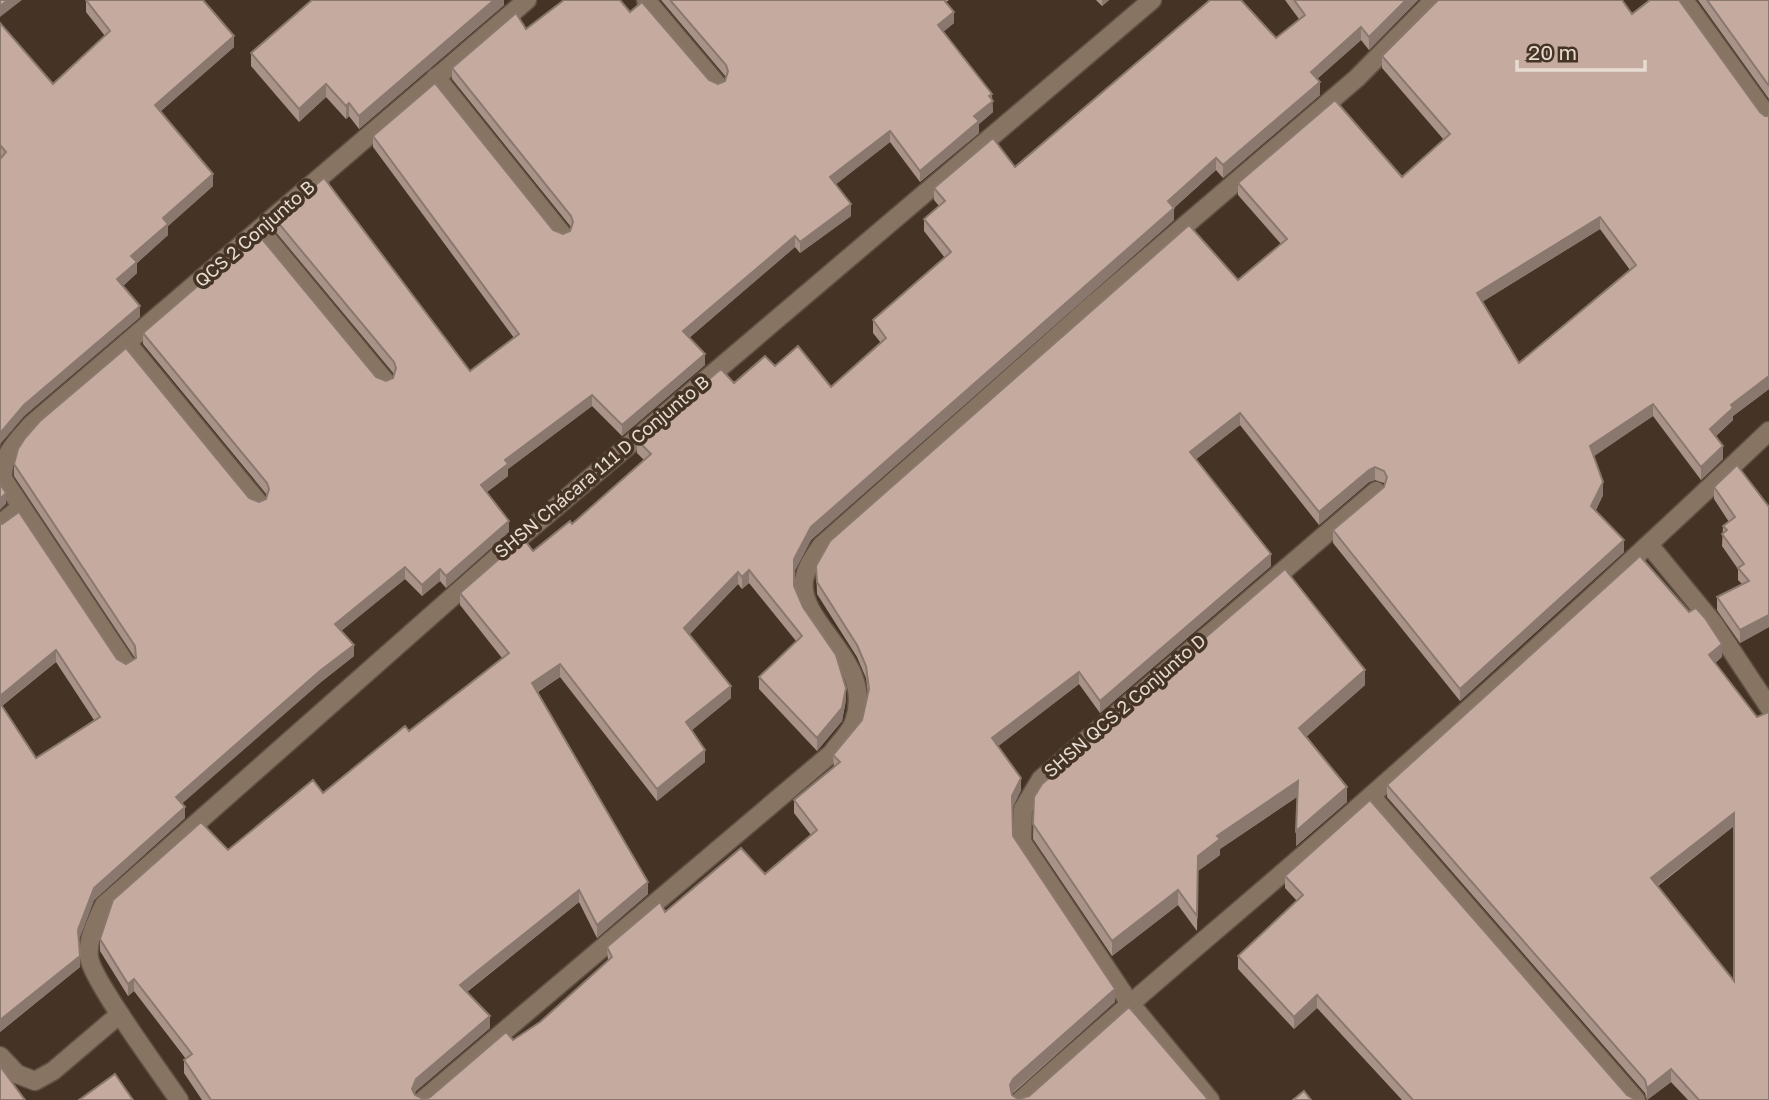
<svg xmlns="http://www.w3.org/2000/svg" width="1769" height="1100" viewBox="0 0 1769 1100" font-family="'Golos Text',sans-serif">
	<rect width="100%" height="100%" fill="#453425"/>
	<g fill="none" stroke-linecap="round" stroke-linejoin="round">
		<!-- street casing -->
		<g stroke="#605144" stroke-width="21">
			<g id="street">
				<polyline points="646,0 717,84"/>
				<polyline points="1684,0 1769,118"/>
				<polyline points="436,77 562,234"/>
				<polyline points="260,230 385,381"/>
				<polyline points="128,344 258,502"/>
				<polyline points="0,524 21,507"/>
				<polyline points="1650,546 1714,624 1769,707"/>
				<path d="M 126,664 L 3,479 C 2,454 16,442 32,424 L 527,0"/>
				<polyline points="1371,796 1636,1100"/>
				<polyline points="0,1056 17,1074 35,1081 53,1071 120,1014"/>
				<path d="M 179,1100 C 163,1076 91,979 89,957 C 87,939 96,922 104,905 L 502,553 L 1152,0"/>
				<path d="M 423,1100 L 832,753 C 838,744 850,733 854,722 C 876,660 798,626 804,580 C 806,567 814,557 821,546 L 1091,306 L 1357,78 L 1434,0"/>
				<path d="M 1021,1100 C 1136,996 1256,898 1372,795 C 1507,676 1639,555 1769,431"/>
				<polyline points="1210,1100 1129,1002 1022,842 1023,809 1041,779 1376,491"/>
			</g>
		</g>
		<!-- street -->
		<use href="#street" stroke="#877463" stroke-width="18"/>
	</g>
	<!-- wall -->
	<g fill="#a99389" fill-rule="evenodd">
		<polygon points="504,0 504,5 359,129 349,116 346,119 326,97 299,122 251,66 251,53"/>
		<path d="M 661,0 L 949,0 L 946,2 L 954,23 L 943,32 L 992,100 L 993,112 L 979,124 L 979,133 L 920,182 L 890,142 L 836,184 L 851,216 L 800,253 L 795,247 L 689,338 L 705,365 L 622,436 L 592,406 L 508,469 L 508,476 L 487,492 L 509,532 L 446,588 L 440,581 L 422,596 L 405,579 L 341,631 L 354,656 L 321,682 L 182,803 L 185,818 L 94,900 L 79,939 L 80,967 L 0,1032 L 0,523 L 117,659 L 126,664 L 135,658 L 14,476 L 14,464 L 249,498 L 259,502 L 266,499 L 267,495 L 143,344 L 143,333 L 376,377 L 386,381 L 393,378 L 394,374 L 275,231 L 275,219 L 470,371 L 514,338 L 373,147 L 373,136 L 553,230 L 563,234 L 570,231 L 571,227 L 452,79 L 452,68 L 526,29 L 630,12 L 709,80 L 718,84 L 725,81 L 726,77 ZM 56,662 L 94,720 L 36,758 L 2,706 Z"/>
		<polygon points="1096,0 1109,0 1102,6"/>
		<path d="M 1285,0 L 1418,0 L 1369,50 L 1361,40 L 1317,79 L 1320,95 L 1223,178 L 1216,170 L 1174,208 L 1174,220 L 811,540 L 794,572 L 794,586 L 846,700 L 842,721 L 817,751 L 759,689 L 759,677 L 796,641 L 749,583 L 742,589 L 738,584 L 689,635 L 731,698 L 692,730 L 705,762 L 657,801 L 560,677 L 538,692 L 648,894 L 597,938 L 579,902 L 467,992 L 490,1028 L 416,1091 L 414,1095 L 424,1099 L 430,1097 L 540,1022 L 608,961 L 607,947 L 665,912 L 765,874 L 811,835 L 794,813 L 794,800 L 834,768 L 833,755 L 862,720 L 868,694 L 866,678 L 857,657 L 817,594 L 816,566 L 1238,280 L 1281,244 L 1238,195 L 1238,183 L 1402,177 L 1444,140 L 1382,68 L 1382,56 L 1632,14 L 1765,116 L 1769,116 L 1769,389 L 1733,416 L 1733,420 L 1716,436 L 1723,459 L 1701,480 L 1653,416 L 1593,456 L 1603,495 L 1596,510 L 1624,552 L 1460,701 L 1333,543 L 1333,530 L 1384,487 L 1384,483 L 1375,480 L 1369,482 L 1319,525 L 1240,425 L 1196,459 L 1271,566 L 1100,713 L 1079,684 L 998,746 L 1021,790 L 1012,808 L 1013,836 L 1115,1002 L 1012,1094 L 1018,1099 L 1207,1100 L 202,1100 L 184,1073 L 184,1060 L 186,1059 L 134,991 L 128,996 L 100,951 L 100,939 L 228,850 L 323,793 L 409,731 L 502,658 L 460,605 L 460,593 L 533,551 L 572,524 L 644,460 L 637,453 L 637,440 L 734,383 L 775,366 L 831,387 L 881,343 L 873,333 L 873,320 L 945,258 L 924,231 L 924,219 L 939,206 L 934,200 L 934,188 L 1015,167 L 1276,38 L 1299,19 ZM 1600,229 L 1630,270 L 1519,363 L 1482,302 Z"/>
		<polygon points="1698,0 1769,0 1769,99"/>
		<polygon points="86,1 234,47 161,111 213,186 168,226 168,235 137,263 137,273 123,286 140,317 24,416 1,443 0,23 53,84 105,36 86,12"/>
		<polygon points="1714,487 1769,507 1769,627 1740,643 1717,610 1717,597 1742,584 1738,580 1738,569 1722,546 1723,526 1729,522 1714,499"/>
		<path d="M 1722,657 L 1715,663 L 1757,717 L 1769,1100 L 1688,1100 L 1671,1082 L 1647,1100 L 1645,1093 L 1387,797 L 1387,785 ZM 1734,826 L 1734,981 L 1658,886 Z"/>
		<polygon points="1365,685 1306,737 1347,802 1296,846 1297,797 1220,849 1220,855 1198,871 1197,931 1178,905 1112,956 1033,839 1034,797 1113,721 1113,717"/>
		<polygon points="1285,876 1627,1095 1634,1100 1402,1100 1317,1008 1294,1029 1238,969 1238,956 1297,901 1285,888"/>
	</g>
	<!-- shaded-wall -->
	<g fill="#8a786f">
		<polygon points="8,0 22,0 0,17 0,6"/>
		<polygon points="494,0 504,0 504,5 359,129 359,116"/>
		<polygon points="1102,0 1109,0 1102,6"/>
		<polygon points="1406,0 1418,0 1369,50 1369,37"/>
		<polygon points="954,12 954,23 938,36 938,25"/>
		<polygon points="1361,27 1361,40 1311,84 1311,72"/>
		<polygon points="234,36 234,47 155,116 155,105"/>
		<polygon points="1320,82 1320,95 1223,178 1223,165"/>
		<polygon points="326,84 326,97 299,122 299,109"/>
		<polygon points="992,94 993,112 979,124 979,133 920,182 920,171 974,116"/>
		<polygon points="349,103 349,116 346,119 346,106"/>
		<polygon points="890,131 890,142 830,189 830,177"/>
		<polygon points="1216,158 1216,170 1168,213 1168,201"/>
		<polygon points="213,174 213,186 168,226 168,235 137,263 137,273 117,291 117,279 131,256 163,218"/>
		<polygon points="851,204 851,216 800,253 800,242"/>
		<polygon points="1174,208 1174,220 811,540 794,572 794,559 811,527"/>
		<polygon points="1600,217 1600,229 1477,305 1477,293"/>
		<polygon points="795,236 795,247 683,343 683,331"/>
		<polygon points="140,306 140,317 24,416 1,443 0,447 0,435 1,432 24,405"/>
		<polygon points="705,354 705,365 622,436 622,425"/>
		<polygon points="1769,376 1769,389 1733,416 1733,420 1710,441 1710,429 1731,405"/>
		<polygon points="592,395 592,406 508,469 508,476 481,496 481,485 505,460"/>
		<polygon points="1653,404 1653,416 1590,459 1590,446"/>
		<polygon points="1240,413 1240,425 1190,464 1190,452"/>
		<polygon points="1723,446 1723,459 1701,480 1701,467"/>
		<polygon points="1375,467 1375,480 1369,482 1319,525 1319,512 1369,470"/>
		<polygon points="1603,482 1603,495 1591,519 1591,506"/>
		<polygon points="6,493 6,504 0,510 0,499"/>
		<polygon points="509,521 509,532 446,588 446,576"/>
		<polygon points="1624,540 1624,552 1460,701 1460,689"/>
		<polygon points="1271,554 1271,566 1100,713 1100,701"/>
		<polygon points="405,567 405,579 335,636 335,624"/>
		<polygon points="440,569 440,581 422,596 422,585"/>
		<polygon points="749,570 749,583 742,589 742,577"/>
		<polygon points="738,572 738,584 684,640 684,628"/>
		<polygon points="1769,615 1769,627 1740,643 1740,630"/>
		<polygon points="1722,644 1722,657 1709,667 1709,655"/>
		<polygon points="354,645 354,656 321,682 176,809 176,797 321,670"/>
		<polygon points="56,650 56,662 0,707 0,696"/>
		<polygon points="560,664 560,677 532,695 532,683"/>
		<polygon points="1365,670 1365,685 1299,743 1299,728"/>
		<polygon points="1079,672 1079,684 992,751 992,738"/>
		<polygon points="731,686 731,698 686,735 686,722"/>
		<polygon points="846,688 846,700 842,721 817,751 817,738"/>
		<polygon points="705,750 705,762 657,801 657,789"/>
		<polygon points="1021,778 1021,790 1012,809 1012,796"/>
		<polygon points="1298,781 1298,796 1220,849 1220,855 1198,871 1197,931 1198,856 1217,836"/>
		<polygon points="1347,787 1347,802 1296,846 1296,831"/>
		<polygon points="185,807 185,818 94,900 78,941 78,930 94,888"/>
		<polygon points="1734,813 1734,826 1651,890 1651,878"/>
		<polygon points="648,882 648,894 597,938 597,925"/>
		<polygon points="579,890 579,902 460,997 460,985"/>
		<polygon points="1178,890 1178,905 1112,956 1112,941"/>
		<polygon points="80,956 80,967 0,1032 0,1020"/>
		<polygon points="134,979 134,991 128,996 128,984"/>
		<polygon points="1115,989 1115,1002 1013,1092 1010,1097 1010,1085 1013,1079"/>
		<polygon points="1317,995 1317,1008 1294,1029 1294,1017"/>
		<polygon points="490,1016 490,1028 416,1091 412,1100 412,1089 416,1079"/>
		<polygon points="1671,1069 1671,1082 1647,1100 1647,1088"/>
	</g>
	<!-- building -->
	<g fill="#c5ab9f" stroke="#8a786f" stroke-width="2" fill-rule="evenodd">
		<polygon points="0,0 8,0 0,6"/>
		<polygon points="86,0 203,0 234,36 155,105 213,174 163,218 168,224 131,256 137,262 117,279 140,306 24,405 1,432 0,435 0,159 6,152 0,145 0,23 53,84 110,31"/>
		<polygon points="312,0 494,0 359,116 349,103 346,106 326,84 299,109 251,53"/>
		<polygon points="564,0 620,0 630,12 642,2 709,80 718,84 725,81 728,71 726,65 670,0 944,0 954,12 938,25 992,94 989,96 993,101 974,116 979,121 920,171 890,131 830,177 851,204 800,242 795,236 683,331 705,354 622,425 592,395 505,460 508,464 481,485 509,521 446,576 440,569 422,585 405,567 335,624 354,645 321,670 176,797 185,807 94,888 78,930 80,956 0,1020 0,703 36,758 100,717 56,650 0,696 0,523 2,524 19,512 117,659 126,664 136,658 135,646 14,464 18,449 25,438 40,421 126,348 249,498 259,502 266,499 269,489 267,483 143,333 258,234 376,377 386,381 393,378 396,368 394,362 275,219 324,178 470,371 519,334 373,136 435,83 553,230 563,234 570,231 573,222 571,216 452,68 516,13 526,29"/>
		<path d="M 1210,0 L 1241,0 L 1276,38 L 1305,15 L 1294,0 L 1406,0 L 1369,37 L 1361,27 L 1311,72 L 1320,82 L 1223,165 L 1216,158 L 1168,201 L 1174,208 L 811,527 L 794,559 L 794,586 L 803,607 L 836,655 L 846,688 L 842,708 L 817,738 L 759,677 L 802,636 L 749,570 L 742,577 L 738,572 L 684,628 L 731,686 L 686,722 L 705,750 L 657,789 L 560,664 L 532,683 L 648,882 L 597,925 L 579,890 L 460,985 L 490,1016 L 416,1079 L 412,1089 L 415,1095 L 424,1099 L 430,1097 L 506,1032 L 513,1040 L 540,1022 L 612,957 L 607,947 L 660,902 L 665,912 L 741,848 L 765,874 L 817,830 L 794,800 L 840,762 L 833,755 L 862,720 L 869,689 L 866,666 L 857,645 L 817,582 L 816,566 L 830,541 L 1189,225 L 1238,280 L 1287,239 L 1238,183 L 1335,100 L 1402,177 L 1450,134 L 1382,56 L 1438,0 L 1622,0 L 1632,14 L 1650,0 L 1679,0 L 1760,112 L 1765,116 L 1769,116 L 1769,376 L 1731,405 L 1733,408 L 1710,429 L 1723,446 L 1701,467 L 1653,404 L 1590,446 L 1603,482 L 1591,506 L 1624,540 L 1460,689 L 1333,530 L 1384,487 L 1387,477 L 1384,471 L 1375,467 L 1369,470 L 1319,512 L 1240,413 L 1190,452 L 1271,554 L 1100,701 L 1079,672 L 992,738 L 1021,778 L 1012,796 L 1013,836 L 1115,989 L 1013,1079 L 1010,1085 L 1012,1095 L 1018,1099 L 1029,1096 L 1129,1007 L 1207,1098 L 1206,1100 L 211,1100 L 184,1060 L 192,1054 L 134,979 L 128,984 L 100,939 L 113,900 L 201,822 L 228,850 L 313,780 L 323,793 L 405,726 L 409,731 L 509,653 L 460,593 L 523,538 L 533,551 L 570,521 L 572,524 L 651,454 L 637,440 L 721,369 L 734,383 L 765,356 L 775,366 L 798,346 L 831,387 L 886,338 L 873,320 L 951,252 L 924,219 L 945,201 L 934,188 L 993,138 L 1015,167 ZM 1600,217 L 1636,265 L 1519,363 L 1477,293 Z"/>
		<polygon points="1707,0 1769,0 1769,86"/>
		<polygon points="1737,465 1769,507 1769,615 1740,630 1717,597 1749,581 1738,568 1744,564 1722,534 1727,530 1723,526 1735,517 1714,487"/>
		<polygon points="0,484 6,493 0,499"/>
		<path d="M 1640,556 L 1689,612 L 1696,608 L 1705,618 L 1722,644 L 1709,655 L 1757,717 L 1769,712 L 1769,1100 L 1699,1100 L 1671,1069 L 1647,1088 L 1645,1080 L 1387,785 ZM 1734,813 L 1734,981 L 1651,878 Z"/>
		<polygon points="1285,569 1365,670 1299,728 1347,787 1296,831 1298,781 1217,836 1220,839 1198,856 1197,916 1178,890 1112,941 1033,824 1034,797 1042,784 1115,719 1113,717"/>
		<polygon points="1370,800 1627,1095 1634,1099 1633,1100 1413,1100 1317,995 1294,1017 1238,956 1303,895 1285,876"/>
		<polygon points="0,1066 25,1100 0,1100"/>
		<polygon points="115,1074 133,1100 79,1100"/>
		<polygon points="1304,1091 1311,1100 1293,1100"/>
	</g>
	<g text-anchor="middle" stroke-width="7" stroke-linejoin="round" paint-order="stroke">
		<!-- street labels -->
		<g font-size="18" fill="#e7dcd2" stroke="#453425">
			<text transform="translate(255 234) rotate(-41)" y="6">QCS 2 Conjunto B</text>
			<text transform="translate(602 467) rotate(-40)" y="6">SHSN Chácara 111 D Conjunto B</text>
			<text transform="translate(1125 706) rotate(-41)" y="6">SHSN QCS 2 Conjunto D</text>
		</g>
	</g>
	<!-- scale -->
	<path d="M1517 60v10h128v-10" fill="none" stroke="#e7dcd2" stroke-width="3.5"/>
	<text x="1528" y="60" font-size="21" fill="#e7dcd2" stroke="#453425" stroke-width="5" paint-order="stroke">20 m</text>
</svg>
